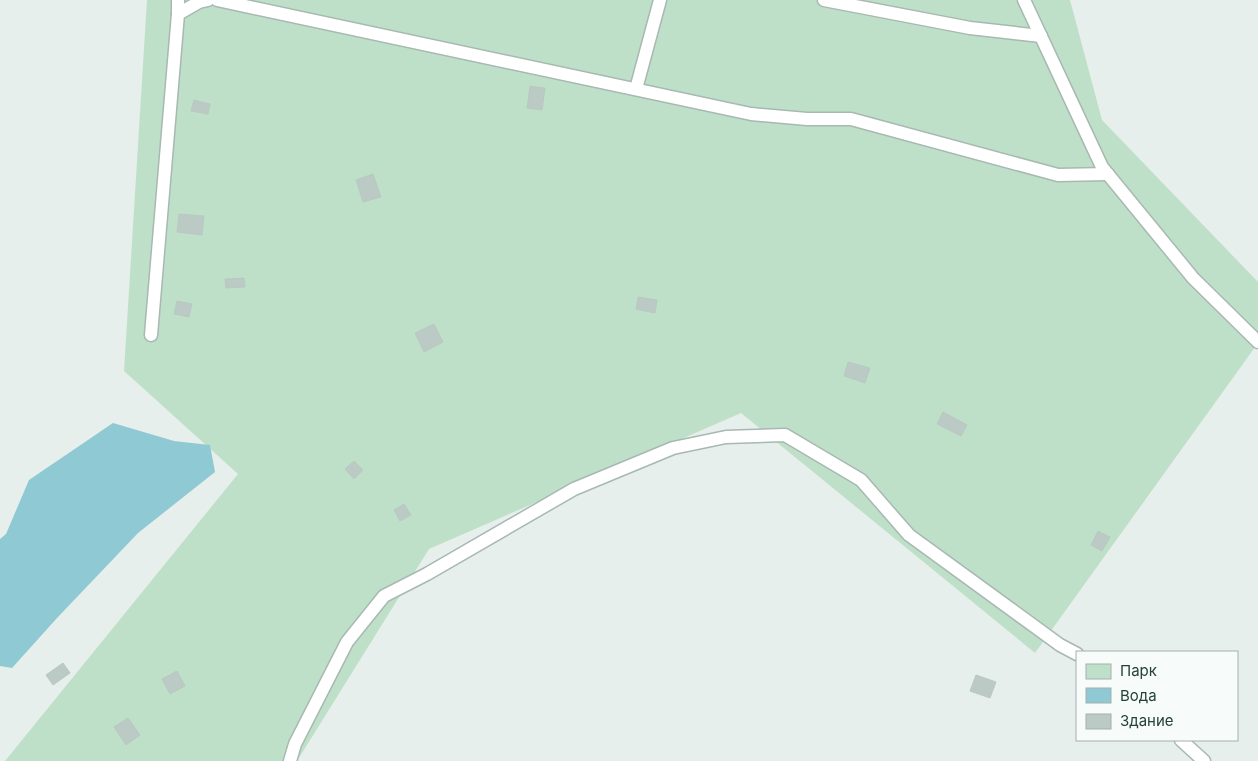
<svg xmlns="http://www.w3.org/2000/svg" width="1258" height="761" viewBox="0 0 1258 761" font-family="Inter,sans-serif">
	<rect width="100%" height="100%" fill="#e6efeb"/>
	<!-- green -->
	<polygon fill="#bfe0c8" points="147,0 1070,0 1102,120 1258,282 1258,343 1035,653 741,413 429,549 297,761 5,761 238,474 124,371"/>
	<!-- water -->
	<polygon fill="#8ec9d4" points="113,423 174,441 210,445 215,472 138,533 57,618 12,668 0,666 0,539 6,534 29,480"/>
	<!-- building -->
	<g fill="#bbcac4" stroke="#b8c9c2">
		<polygon points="530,86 545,88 542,110 527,108"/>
		<polygon points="194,100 210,104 208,114 191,111"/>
		<polygon points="373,174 381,197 363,202 356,180"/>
		<polygon points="179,214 204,216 202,235 177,232"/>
		<polygon points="244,278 245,287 226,288 225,279"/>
		<polygon points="638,297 657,300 655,313 636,309"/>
		<polygon points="177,301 192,304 189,317 174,314"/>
		<polygon points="434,324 443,342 424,352 415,333"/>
		<polygon points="848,362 870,368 865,383 844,376"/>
		<polygon points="943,412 967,425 961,436 937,424"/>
		<polygon points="354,461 363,470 354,479 345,469"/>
		<polygon points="404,504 411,515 400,521 394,510"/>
		<polygon points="1098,531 1110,537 1102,551 1091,545"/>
		<polygon points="63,663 70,673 53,685 46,675"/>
		<polygon points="177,671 185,686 170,694 162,679"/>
		<polygon points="976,675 996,682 990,698 970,691"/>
		<polygon points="128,718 140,735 126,745 114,727"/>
	</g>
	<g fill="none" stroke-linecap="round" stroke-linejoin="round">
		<!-- service casing -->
		<g stroke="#a8b8b2" stroke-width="15">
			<g id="service">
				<polyline points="217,0 751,114 807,119 851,119 1058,175 1108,174"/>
				<polyline points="824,0 970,28 1041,36"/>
				<polyline points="1024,0 1102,167 1193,278 1258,342"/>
				<polyline points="178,14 199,2 208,0"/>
				<polyline points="636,89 660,0"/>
				<polyline points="151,335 178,14 178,0"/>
				<polyline points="1181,740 1204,761"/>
				<polyline points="290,761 295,744 347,642 384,596 427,574 574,489 673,448 726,437 785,435 861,480 909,535 1060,645 1077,654"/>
			</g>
		</g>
		<!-- service -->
		<use href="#service" stroke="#fff" stroke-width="12"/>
	</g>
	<!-- legend -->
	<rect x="1076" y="651" width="162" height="90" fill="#f7fbf9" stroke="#a3b1ad"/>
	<rect x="1086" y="664" width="25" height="15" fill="#bfe0c8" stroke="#a3b1ad"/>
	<text x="1120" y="676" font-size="15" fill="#24423a">Парк</text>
	<rect x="1086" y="688" width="25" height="15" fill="#8ec9d4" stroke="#a3b1ad"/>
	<text x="1120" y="701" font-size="15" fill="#24423a">Вода</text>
	<rect x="1086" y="714" width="25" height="15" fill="#bbcac4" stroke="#a3b1ad"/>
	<text x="1120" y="726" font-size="15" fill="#24423a">Здание</text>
</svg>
